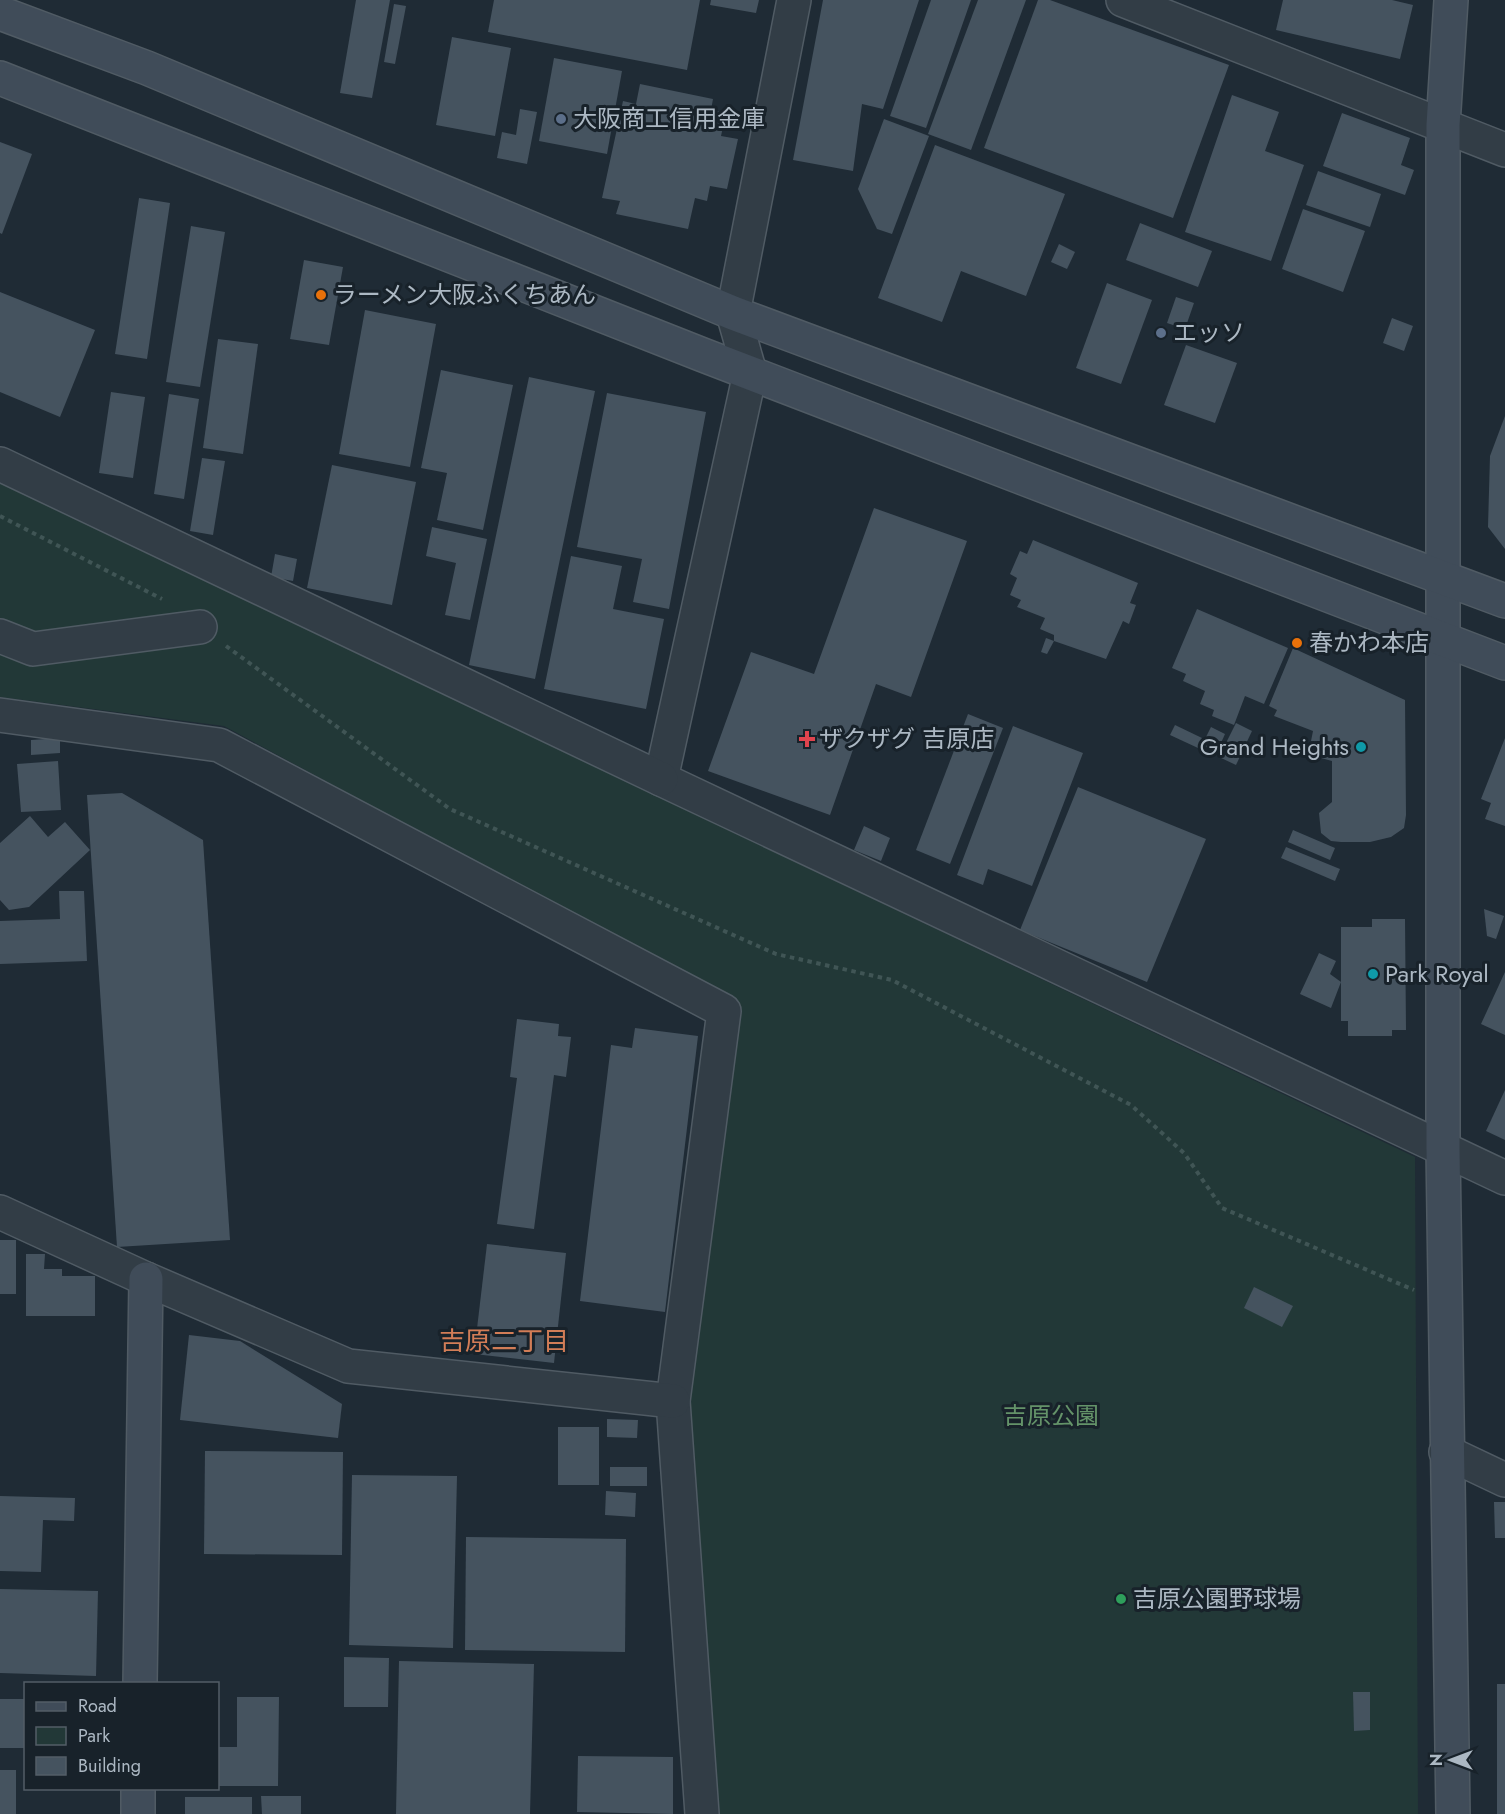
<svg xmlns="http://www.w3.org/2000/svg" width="1505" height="1814" viewBox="0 0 1505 1814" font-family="Jost,'Noto Sans JP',sans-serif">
	<rect width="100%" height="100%" fill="#1f2b35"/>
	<!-- green -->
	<polygon fill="#223837" points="0,483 1415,1157 1418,1814 716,1814 685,1408 735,1003 224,726 0,697"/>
	<!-- building -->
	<g fill="#45535f">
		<polygon points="356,0 390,0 372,98 340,93"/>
		<polygon points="494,0 700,0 687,70 488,32"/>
		<polygon points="711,0 759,0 756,13 710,5"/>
		<polygon points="823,0 919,0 883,109 862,104 853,171 793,160"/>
		<polygon points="931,0 971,0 926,128 890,116"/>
		<polygon points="978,0 1026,0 971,150 928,134"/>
		<polygon points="1038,0 1050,0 1229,65 1173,218 984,148"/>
		<polygon points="1283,0 1392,0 1413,5 1400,59 1276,30"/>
		<polygon points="394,4 406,6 395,64 384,62"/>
		<polygon points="452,37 511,48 495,136 436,125"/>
		<polygon points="554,58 622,71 607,154 539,141"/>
		<polygon points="640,84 713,99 711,110 726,113 721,136 738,139 727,189 710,186 707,201 695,198 688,229 616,214 620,201 602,198 623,101 636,104"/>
		<polygon points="1232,95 1279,112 1265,151 1304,165 1271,261 1185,232"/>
		<polygon points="520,109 537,112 527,164 497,158 502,132 516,135"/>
		<polygon points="1342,113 1410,138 1401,165 1414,170 1405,195 1323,166"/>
		<polygon points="884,119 929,136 892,234 877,229 858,189"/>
		<polygon points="0,142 32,154 2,234 0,233"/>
		<polygon points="935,145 1065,194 1026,296 961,271 942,322 878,298"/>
		<polygon points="1318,171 1381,194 1370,227 1306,205"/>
		<polygon points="139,198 170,203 147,359 115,354"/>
		<polygon points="1303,209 1365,231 1343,292 1282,269"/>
		<polygon points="1140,223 1212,251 1198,287 1126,260"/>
		<polygon points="191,226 225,232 200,387 166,382"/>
		<polygon points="1059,244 1075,252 1067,269 1051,262"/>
		<polygon points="304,260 343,267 329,345 290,339"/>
		<polygon points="1107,283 1152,300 1121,384 1076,368"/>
		<polygon points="0,292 95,330 60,417 0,392"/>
		<polygon points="1176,297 1194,303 1185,329 1167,323"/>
		<polygon points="365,310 436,324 410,467 339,454"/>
		<polygon points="1392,318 1413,326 1404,351 1383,343"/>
		<polygon points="218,339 258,344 243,454 203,448"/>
		<polygon points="1186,345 1237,363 1215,423 1164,405"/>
		<polygon points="441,370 513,385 483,530 437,520 447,473 421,468"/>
		<polygon points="529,377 595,391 535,679 469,665"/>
		<polygon points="111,392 145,397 133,478 99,473"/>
		<polygon points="607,393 706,412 669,609 633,602 642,559 577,547"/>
		<polygon points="169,394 199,399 184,499 154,494"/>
		<polygon points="1505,416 1505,549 1488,527 1490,456"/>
		<polygon points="202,458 225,461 213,535 190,531"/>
		<polygon points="332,465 416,482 392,605 307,588"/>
		<polygon points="874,508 967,541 911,697 876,684 830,815 708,771 751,652 814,674"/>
		<polygon points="432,527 487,539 470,620 445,615 456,563 426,556"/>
		<polygon points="1033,540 1138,583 1130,603 1136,605 1129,624 1123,621 1106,659 1054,641 1054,635 1040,629 1045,618 1017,607 1021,600 1010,595 1017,578 1010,574 1020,551 1027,554"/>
		<polygon points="275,554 297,559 293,581 271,577"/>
		<polygon points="571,556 622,566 613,609 664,619 646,709 544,689"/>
		<polygon points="1197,609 1288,648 1264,704 1245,696 1234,725 1212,716 1214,710 1200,704 1205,691 1183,681 1186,674 1172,668"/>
		<polygon points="1046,638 1054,641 1047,654 1041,652"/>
		<polygon points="1293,648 1405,700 1406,815 1404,828 1391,837 1370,842 1341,842 1331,841 1321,833 1319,813 1332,802 1332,761 1321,758 1317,753 1315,742 1311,741 1313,731 1274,716 1277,710 1269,706"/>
		<polygon points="968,714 1003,728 950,864 916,850"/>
		<polygon points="1236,723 1252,731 1236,765 1219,757"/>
		<polygon points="1175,725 1202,738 1198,748 1170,735"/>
		<polygon points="1013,726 1083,753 1032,886 988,869 983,885 957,875"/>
		<polygon points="1211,727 1225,734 1217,752 1202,745"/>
		<polygon points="60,738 60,753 31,755 31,740"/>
		<polygon points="1505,738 1505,826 1485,819 1491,803 1481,799"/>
		<polygon points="58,761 61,810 21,812 17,764"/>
		<polygon points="1078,787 1206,839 1147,982 1020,930"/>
		<polygon points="122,793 203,840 230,1240 117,1247 87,795"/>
		<polygon points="30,816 48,837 65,822 90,850 29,907 9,910 0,900 0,843"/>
		<polygon points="864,826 890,838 881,861 854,850"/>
		<polygon points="1293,830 1335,848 1330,860 1288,842"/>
		<polygon points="1286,847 1340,869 1335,881 1281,858"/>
		<polygon points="59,891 84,891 87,961 0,964 0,921 60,919"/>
		<polygon points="1484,909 1504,916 1496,939 1487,936"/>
		<polygon points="1372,919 1405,919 1406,1030 1392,1030 1392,1036 1348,1036 1348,1021 1341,1021 1341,927 1372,927"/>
		<polygon points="1319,953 1336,961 1330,974 1341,982 1331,1008 1300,994"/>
		<polygon points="1505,972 1505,1035 1481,1024"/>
		<polygon points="517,1019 559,1024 558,1036 571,1037 566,1077 554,1075 534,1229 497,1224 517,1078 510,1077"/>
		<polygon points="635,1028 698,1036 665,1312 580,1301 611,1045 632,1048"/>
		<polygon points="1505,1090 1505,1140 1486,1131"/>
		<rect x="0" y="1240" width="16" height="54"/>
		<polygon points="487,1244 566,1253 554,1363 474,1354"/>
		<polygon points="26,1254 45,1254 44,1269 62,1269 62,1276 95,1276 95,1316 26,1316"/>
		<polygon points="1254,1287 1293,1306 1282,1327 1244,1308"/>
		<polygon points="189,1335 240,1341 342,1404 338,1438 180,1420"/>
		<polygon points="607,1419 638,1420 637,1438 607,1437"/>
		<rect x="558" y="1427" width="41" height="58"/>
		<polygon points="205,1451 343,1452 342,1555 204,1554"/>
		<rect x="610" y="1467" width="37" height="19"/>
		<polygon points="352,1475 457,1476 453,1648 349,1645"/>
		<polygon points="606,1491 636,1493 635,1517 605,1515"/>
		<polygon points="0,1496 75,1498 74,1521 43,1520 41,1572 0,1571"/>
		<polygon points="1494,1502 1505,1502 1505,1538 1495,1538"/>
		<polygon points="466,1537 626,1539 625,1652 465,1650"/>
		<polygon points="0,1589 98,1591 96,1676 0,1673"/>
		<polygon points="344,1657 389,1658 388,1707 344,1707"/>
		<polygon points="399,1661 534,1664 530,1814 396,1814"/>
		<rect x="1497" y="1684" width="8" height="130"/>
		<polygon points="1353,1692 1370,1692 1370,1730 1354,1731"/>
		<polygon points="237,1697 279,1697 278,1786 218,1786 218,1747 237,1747"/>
		<rect x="0" y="1699" width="26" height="49"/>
		<polygon points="578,1756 673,1757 673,1814 577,1812"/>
		<rect x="0" y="1770" width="16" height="44"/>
		<polygon points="261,1796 301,1796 301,1814 262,1814"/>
		<rect x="185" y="1797" width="67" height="17"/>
	</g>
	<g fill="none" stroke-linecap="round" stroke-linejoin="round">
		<!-- street casing -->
		<g stroke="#505b64" stroke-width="36">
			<g id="street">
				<polyline points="794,0 733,313 750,373 661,779 1505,1178"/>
				<polyline points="1123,0 1505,150"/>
				<polyline points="0,464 661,779"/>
				<polyline points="0,636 33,649 200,627"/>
				<polyline points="0,715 219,745 724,1011 673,1401 702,1814"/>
				<polyline points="0,1212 146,1279 348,1366 673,1401"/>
				<polyline points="1446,1452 1505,1480"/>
			</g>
		</g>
		<!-- secondary casing -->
		<g stroke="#505b64" stroke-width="36">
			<g id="secondary">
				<polyline points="1451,0 1443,125 1443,1149 1453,1814"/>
				<polyline points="0,13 147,68 733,313 1505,601"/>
				<polyline points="0,78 703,355 1505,663"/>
				<polyline points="140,1684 146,1279"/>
				<polyline points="138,1814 138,1788"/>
			</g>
		</g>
		<!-- path -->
		<g stroke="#405555" stroke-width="4" stroke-dasharray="4.5 4.5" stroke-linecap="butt">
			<polyline points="0,516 162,599"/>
			<polyline points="226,646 450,809 776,954 892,980 1131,1105 1184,1153 1222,1208 1414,1290"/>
		</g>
		<!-- street -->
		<use href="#street" stroke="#323d46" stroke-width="33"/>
		<!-- secondary -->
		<use href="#secondary" stroke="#404c59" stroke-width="33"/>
	</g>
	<!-- markers -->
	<g fill="#5c6f8a" stroke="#18222a" stroke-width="2">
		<circle cx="561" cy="119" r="6"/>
		<circle cx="1161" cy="333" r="6"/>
	</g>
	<g fill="#e8710a" stroke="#18222a" stroke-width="2">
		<circle cx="321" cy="295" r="6"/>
		<circle cx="1297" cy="643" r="6"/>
	</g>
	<path fill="#e0444e" stroke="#18222a" stroke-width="2" d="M804 730h6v6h6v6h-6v6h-6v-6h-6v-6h6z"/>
	<g fill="#0f9aa8" stroke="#18222a" stroke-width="2">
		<circle cx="1361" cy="747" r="6"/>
		<circle cx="1373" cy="974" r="6"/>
	</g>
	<circle fill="#2e9e5b" stroke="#18222a" stroke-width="2" cx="1121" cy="1599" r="6"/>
	<g text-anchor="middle" stroke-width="6" stroke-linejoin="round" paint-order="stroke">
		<!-- poi labels -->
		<g font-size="24" fill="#acb8c3" stroke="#18222a" text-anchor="start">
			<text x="573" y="127">大阪商工信用金庫</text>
			<text x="333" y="303">ラーメン大阪ふくちあん</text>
			<text x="1173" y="341">エッソ</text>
			<text x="1309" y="651">春かわ本店</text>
			<text x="819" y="747">ザクザグ 吉原店</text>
			<text x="1349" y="755" text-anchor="end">Grand Heights</text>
			<text x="1385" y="982">Park Royal</text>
			<text x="1133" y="1607">吉原公園野球場</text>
		</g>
		<!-- park labels -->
		<g font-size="24" fill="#649369" stroke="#18222a">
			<text x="1051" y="1424">吉原公園</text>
		</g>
		<!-- neighbourhood labels -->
		<g font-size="26" fill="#d27d57" stroke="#18222a">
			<text x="504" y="1350">吉原二丁目</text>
		</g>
	</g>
	<!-- legend -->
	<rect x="24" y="1682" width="195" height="108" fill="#18222a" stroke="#535e67" stroke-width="1.5"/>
	<rect x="36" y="1702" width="30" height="9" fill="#404c59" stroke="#535e67" stroke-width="1.5"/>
	<text x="78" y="1712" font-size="18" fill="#acb8c3">Road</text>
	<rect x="36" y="1727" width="30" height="18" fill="#223837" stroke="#535e67" stroke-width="1.5"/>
	<text x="78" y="1742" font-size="18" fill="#acb8c3">Park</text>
	<rect x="36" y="1757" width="30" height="18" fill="#45535f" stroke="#535e67" stroke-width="1.5"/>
	<text x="78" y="1772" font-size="18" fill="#acb8c3">Building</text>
	<!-- north arrow -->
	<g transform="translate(1451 1760) rotate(270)" stroke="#18222a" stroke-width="4.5" paint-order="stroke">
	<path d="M0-4.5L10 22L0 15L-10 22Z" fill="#acb8c3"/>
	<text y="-9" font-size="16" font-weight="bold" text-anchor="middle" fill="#acb8c3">N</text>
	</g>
</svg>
